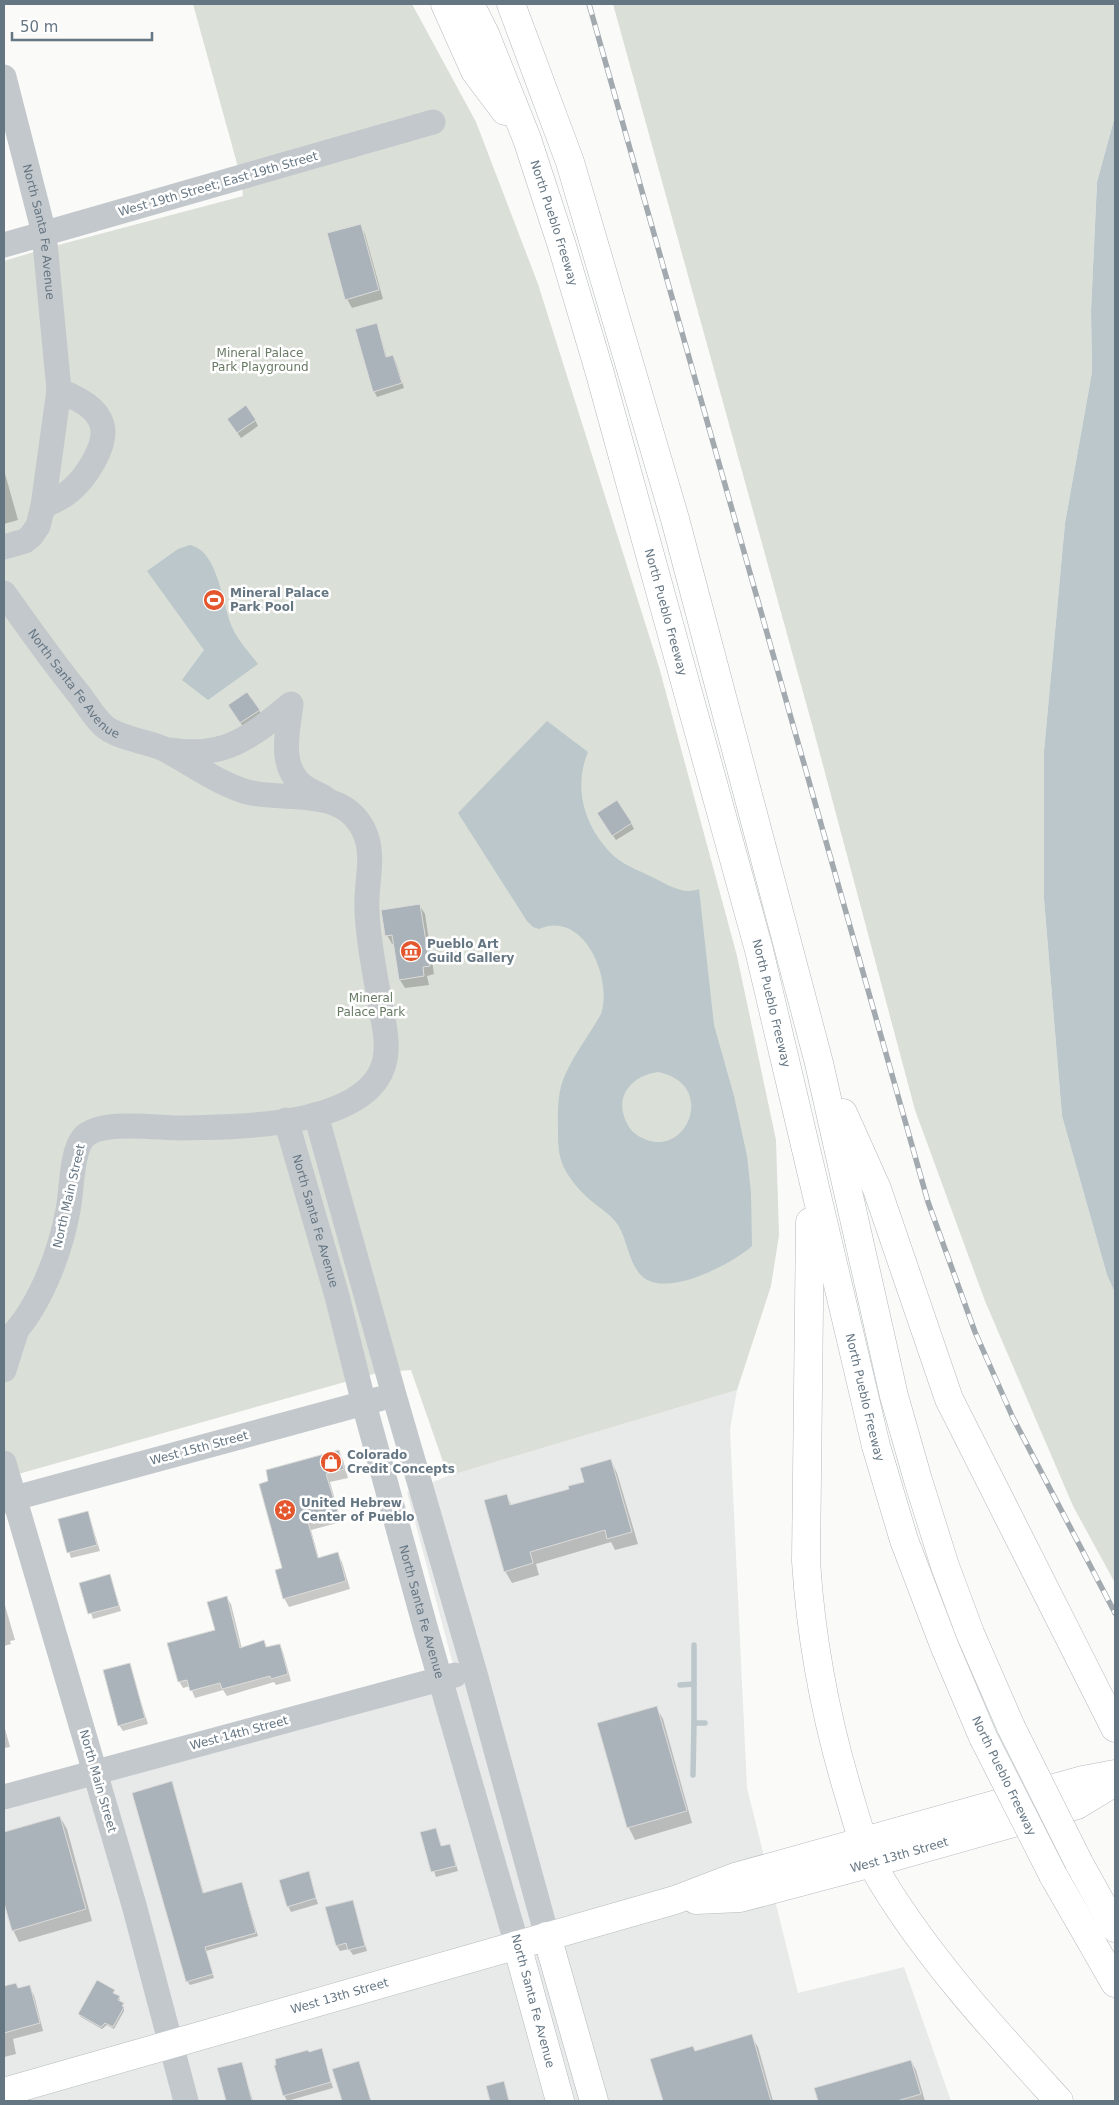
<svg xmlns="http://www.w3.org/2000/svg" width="1119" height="2105" viewBox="0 0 1119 2105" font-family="'DejaVu Sans',sans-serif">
	<rect width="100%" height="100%" fill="#fafaf8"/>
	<!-- built -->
	<polygon fill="#e8e9e9" points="737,1390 730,1429 747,1788 798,1993 904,1967 951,2101 4,2101 4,1797 454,1668 407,1492 448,1476"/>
	<!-- green -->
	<g fill="#dadfd7">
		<polygon points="193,4 412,4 476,122 538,284 659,667 737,956 776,1140 779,1235 771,1286 737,1390 448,1476 411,1370 377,1373 4,1478 4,261 47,248 243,196 241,178"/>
		<polygon points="613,4 1115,4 1115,116 1097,182 1091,311 1092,372 1065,523 1044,751 1044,899 1062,1116 1107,1275 1115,1293 1115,1583 1073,1506 985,1301 915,1110 816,739"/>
	</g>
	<!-- water -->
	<g fill="#bbc7cb" fill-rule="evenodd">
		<polygon points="1115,116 1115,1293 1107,1275 1062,1116 1044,899 1044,751 1065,523 1092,372 1091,311 1097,182"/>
		<path d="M 190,545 C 219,551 222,606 233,629 C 238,641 250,653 258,664 L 208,700 L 182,680 L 204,650 L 147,571 L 178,549 Z"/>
		<path d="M 547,721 L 588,752 C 572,790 586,830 615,857 C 627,867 643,872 656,879 C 670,886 684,895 699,889 L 714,1025 L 734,1096 L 747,1156 L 751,1193 L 752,1246 C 732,1264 661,1302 639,1273 C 628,1259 627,1239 618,1225 C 612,1216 603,1210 595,1204 C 585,1196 574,1185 567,1173 C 559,1161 558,1146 558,1133 C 558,1116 557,1099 562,1083 C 570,1059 589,1036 601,1014 C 613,979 584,909 539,929 L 533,927 L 527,921 L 458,813 ZM 658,1072 C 716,1083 689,1155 647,1140 C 639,1137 633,1133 629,1127 C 612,1100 629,1076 658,1072 Z"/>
	</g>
	<!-- shadow -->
	<g fill="#0003">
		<polygon points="360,225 365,234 383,299 352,308 347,299"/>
		<polygon points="377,324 387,358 393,356 396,362 404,388 377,397 374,391"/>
		<polygon points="255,420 258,426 241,438 232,425"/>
		<polygon points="4,470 18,520 4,524"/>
		<polygon points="259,710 262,716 244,728 232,711"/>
		<polygon points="602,819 631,823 634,829 616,840"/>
		<polygon points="420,906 425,914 434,974 427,976 429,985 405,988 400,980 395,944 392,944 387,935"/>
		<polygon points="338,1452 343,1460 348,1478 330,1482 341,1522 311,1530 319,1559 337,1554 342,1562 350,1589 289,1607 284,1598 284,1569 260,1485"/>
		<polygon points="611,1461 617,1473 638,1544 615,1550 611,1542 536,1564 539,1575 512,1583 505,1571 506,1495 512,1506 570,1490 585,1483"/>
		<polygon points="88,1512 100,1551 71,1558 59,1520"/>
		<polygon points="110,1575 121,1611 93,1619 81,1583"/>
		<polygon points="227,1598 231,1604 242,1649 263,1642 267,1648 279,1645 283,1652 291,1681 276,1685 274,1682 227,1696 223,1690 195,1698 190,1686 183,1688 179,1681 217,1631"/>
		<polygon points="4,1602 15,1640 10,1641 11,1644 4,1646"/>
		<polygon points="129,1664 148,1724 123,1731 119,1725"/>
		<polygon points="656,1707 663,1719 692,1823 635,1840 629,1828 599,1724"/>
		<polygon points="4,1725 10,1747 4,1748"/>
		<polygon points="173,1787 204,1894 243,1887 258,1936 206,1951 214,1978 190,1985 187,1981"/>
		<polygon points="60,1817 67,1829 92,1921 19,1942 13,1930 4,1898 4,1833"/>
		<polygon points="435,1829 442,1847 449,1845 452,1851 458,1871 436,1877 422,1833"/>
		<polygon points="308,1873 318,1904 291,1912 288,1906"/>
		<polygon points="352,1901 367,1951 353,1955 349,1949 340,1951 337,1946"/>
		<polygon points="15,1984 18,1989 29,1987 34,1995 43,2031 13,2039 16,2054 4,2057 4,1987"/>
		<polygon points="114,1990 114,1995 120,1999 119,2002 124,2007 124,2011 114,2029 107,2025 102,2029 81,2017 79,2014"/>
		<polygon points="751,2036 758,2047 773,2101 664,2101 652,2060 695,2052"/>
		<polygon points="321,2050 333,2088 287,2101 284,2095 309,2053"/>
		<polygon points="911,2061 916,2070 925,2101 819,2101 816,2088"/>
		<polygon points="358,2062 371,2101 344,2101 334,2069"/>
		<polygon points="241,2063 253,2101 228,2101 219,2069"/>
	</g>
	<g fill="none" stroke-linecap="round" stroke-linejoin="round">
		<!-- stream -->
		<g stroke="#bbc7cb" stroke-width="5.5">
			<polyline points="694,1645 694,1723 705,1723"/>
			<polyline points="680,1685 694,1684"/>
			<polyline points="693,1775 694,1723"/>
		</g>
	</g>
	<!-- building -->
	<g fill="#aab3b9" stroke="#dcdcda">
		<polygon points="361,224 379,290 345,300 327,233"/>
		<polygon points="377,323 386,357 393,355 402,383 373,392 355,329"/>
		<polygon points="246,405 256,420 237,433 227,419"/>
		<polygon points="247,692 260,710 240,723 228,705"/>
		<polygon points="617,800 632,823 612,836 597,813"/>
		<polygon points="420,904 430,966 423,967 424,976 399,980 392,935 385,936 381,910"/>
		<polygon points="339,1450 344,1469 326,1474 338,1513 308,1522 318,1558 338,1552 346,1581 283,1599 275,1570 282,1568 259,1484 268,1481 266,1470"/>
		<polygon points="611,1459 632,1532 607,1539 605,1530 530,1552 533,1563 504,1572 484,1500 507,1494 510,1505 569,1489 568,1486 584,1482 580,1468"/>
		<polygon points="88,1511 97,1545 67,1553 58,1519"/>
		<polygon points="110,1574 119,1606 88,1614 79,1583"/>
		<polygon points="227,1596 240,1648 264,1640 266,1647 280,1644 288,1674 271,1679 270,1676 222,1689 220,1683 190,1691 187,1680 178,1682 167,1643 215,1630 207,1602"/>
		<polygon points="130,1663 145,1718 118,1726 103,1670"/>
		<polygon points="657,1706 687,1811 627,1828 597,1723"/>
		<polygon points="172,1781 203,1893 242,1882 256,1933 205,1947 213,1974 186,1982 132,1793"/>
		<polygon points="60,1816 86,1909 12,1931 4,1903 4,1832"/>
		<polygon points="436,1828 441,1846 450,1844 456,1866 431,1872 420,1832"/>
		<polygon points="309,1871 316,1898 287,1907 279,1880"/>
		<polygon points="353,1900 365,1946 348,1950 346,1943 336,1946 325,1907"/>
		<polygon points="97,1980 115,1990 113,1993 120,1996 118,2000 124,2003 122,2006 124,2007 113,2027 105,2023 101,2027 78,2014"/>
		<polygon points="16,1983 18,1988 30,1985 40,2023 4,2033 4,1986"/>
		<polygon points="752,2034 771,2101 663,2101 650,2059 693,2046 695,2051"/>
		<polygon points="322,2048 331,2082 283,2096 274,2065 276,2065 275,2059 308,2050 309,2052"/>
		<polygon points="911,2060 921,2094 897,2101 818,2101 814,2088"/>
		<polygon points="359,2061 371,2101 342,2101 332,2069"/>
		<polygon points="242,2062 252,2101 226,2101 217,2068"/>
		<polygon points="504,2081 509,2101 490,2101 486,2086"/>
	</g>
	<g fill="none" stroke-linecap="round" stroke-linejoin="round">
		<!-- major casing -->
		<g stroke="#b5babe" stroke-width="29">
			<g id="major">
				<path id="s4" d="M 696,1900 L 740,1898 L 872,1863 L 1077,1805 L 1115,1782"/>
				<polyline points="547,1936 594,2101"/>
				<polyline points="517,1945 560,2101"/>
				<path id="s5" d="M 4,2092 L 675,1900 L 735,1877 L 1083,1780 L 1115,1774"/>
			</g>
		</g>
		<!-- highway casing -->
		<g stroke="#b4b9bd" stroke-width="29">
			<g id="highway">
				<polyline points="445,4 475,71 505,111"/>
				<path id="s6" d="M 470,4 L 485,34 L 527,139 L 562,246 L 599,370 L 759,950 L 876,1446 L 904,1540 L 944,1645 L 983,1737"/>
				<polyline points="511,4 570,162 675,519 819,1063 894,1396 918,1480 945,1566 970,1633 1011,1727"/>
				<polyline points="843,1113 877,1189 949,1399 1115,1728"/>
				<path d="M 810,1222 L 806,1561 C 811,1640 826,1719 849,1795 C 858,1826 866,1856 883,1883 C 932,1963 997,2033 1059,2101"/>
				<polyline points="1079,1863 1115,1928"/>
				<polyline points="1053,1875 1115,1983"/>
			</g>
		</g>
		<!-- minor -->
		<g stroke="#c3c8cc" stroke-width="25">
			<path id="s1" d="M 4,77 L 44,233 L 59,390 L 43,506 L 38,526 L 31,536 L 25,541 L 4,547"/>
			<polyline points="4,245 433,122"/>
			<path d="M 43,506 C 53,502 62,498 70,491 C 85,479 108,445 102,425 C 97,406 74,397 59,390"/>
			<path id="s2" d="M 4,593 C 28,627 52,661 78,693 C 87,704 95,719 105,727 C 120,739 147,741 164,749 C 191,763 217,783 247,792 C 286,802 343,785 364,831 C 376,856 365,885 367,911 C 368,940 374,969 379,997 C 382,1017 389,1039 385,1059 C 372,1128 235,1127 180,1128 C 157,1128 99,1119 83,1138 C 71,1152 72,1192 68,1210 C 60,1254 38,1313 4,1343"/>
			<path d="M 171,750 C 225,759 252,736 291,704 C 288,730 278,765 302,785 C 308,790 318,794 325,798"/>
			<polyline points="316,1115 394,1395 474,1670 547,1936"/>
			<path id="s3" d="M 286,1120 L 337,1296 L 364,1404 L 426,1630 L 517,1945"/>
			<polyline points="4,1370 16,1332"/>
			<polyline points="4,1463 134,1905 186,2101"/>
			<polyline points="4,1501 379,1399"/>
			<polyline points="4,1797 455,1675"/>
		</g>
		<!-- major -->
		<use href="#major" stroke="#fff" stroke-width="28"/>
		<!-- highway -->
		<use href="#highway" stroke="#fff" stroke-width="28"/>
		<!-- rail casing -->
		<g stroke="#a2aab0" stroke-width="5.5">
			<polyline id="rail" points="589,4 928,1202 975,1332 1013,1418 1115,1613"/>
		</g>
		<!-- rail -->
		<use href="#rail" stroke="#fff" stroke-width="4" stroke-dasharray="11" stroke-linecap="butt"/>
		<!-- highway-bridge casing -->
		<g stroke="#b4b9bd" stroke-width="29" stroke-linecap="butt">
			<g id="highway-bridge">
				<polyline points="1011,1727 1079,1863"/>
				<polyline points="983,1737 1053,1875"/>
			</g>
		</g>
		<!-- highway-bridge -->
		<use href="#highway-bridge" stroke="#fff" stroke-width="28"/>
	</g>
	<!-- icons -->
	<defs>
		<g id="stadium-disc" transform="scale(1.125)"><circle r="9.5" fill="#e4572e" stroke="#fff"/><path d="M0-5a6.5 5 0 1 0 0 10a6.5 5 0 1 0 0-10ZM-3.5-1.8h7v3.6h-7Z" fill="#fff"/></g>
		<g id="museum-disc" transform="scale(1.125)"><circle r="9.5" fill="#e4572e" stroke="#fff"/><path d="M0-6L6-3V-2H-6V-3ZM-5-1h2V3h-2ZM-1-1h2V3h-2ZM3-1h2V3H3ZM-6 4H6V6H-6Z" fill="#fff"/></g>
		<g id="shop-disc" transform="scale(1.125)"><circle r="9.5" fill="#e4572e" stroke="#fff"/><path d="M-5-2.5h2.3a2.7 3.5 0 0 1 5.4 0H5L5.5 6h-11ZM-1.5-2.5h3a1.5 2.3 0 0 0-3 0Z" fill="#fff"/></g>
		<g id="synagogue-disc" transform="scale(1.125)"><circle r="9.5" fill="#e4572e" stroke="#fff"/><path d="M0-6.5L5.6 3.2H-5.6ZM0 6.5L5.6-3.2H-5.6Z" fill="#fff"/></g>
	</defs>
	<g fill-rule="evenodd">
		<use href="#stadium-disc" x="214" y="600"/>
		<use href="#museum-disc" x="411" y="951"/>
		<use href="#shop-disc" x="331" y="1462"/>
		<use href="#synagogue-disc" x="285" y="1510"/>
	</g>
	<g text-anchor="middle" stroke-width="5" stroke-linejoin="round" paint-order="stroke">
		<!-- street labels -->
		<g font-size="12" fill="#657683" stroke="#fff">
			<text transform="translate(218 184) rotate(-16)" y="4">West 19th Street; East 19th Street</text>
			<text dy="4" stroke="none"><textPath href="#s6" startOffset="235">North Pueblo Freeway</textPath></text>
			<text dy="4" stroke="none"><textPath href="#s1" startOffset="159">North Santa Fe Avenue</textPath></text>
			<text dy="4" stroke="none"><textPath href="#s6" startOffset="640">North Pueblo Freeway</textPath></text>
			<text dy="4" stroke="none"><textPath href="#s2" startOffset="115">North Santa Fe Avenue</textPath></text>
			<text dy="4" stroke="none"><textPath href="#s6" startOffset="1045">North Pueblo Freeway</textPath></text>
			<text transform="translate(69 1196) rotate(-77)" y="4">North Main Street</text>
			<text dy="4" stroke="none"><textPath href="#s3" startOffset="105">North Santa Fe Avenue</textPath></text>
			<text dy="4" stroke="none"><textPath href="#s6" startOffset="1450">North Pueblo Freeway</textPath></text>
			<text transform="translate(199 1448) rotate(-15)" y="4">West 15th Street</text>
			<text dy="4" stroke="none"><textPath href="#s3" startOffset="510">North Santa Fe Avenue</textPath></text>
			<text transform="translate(239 1733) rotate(-15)" y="4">West 14th Street</text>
			<text transform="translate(1004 1776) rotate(64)" y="4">North Pueblo Freeway</text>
			<text transform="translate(98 1781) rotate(74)" y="4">North Main Street</text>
			<text dy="4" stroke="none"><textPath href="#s4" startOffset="209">West 13th Street</textPath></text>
			<text dy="4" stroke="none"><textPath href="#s5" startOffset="349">West 13th Street</textPath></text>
			<text transform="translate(533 2001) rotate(75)" y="4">North Santa Fe Avenue</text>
		</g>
		<!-- park labels -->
		<g font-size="12" fill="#687a64" stroke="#fff">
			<text x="260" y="357">Mineral Palace<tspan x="260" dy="14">Park Playground</tspan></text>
			<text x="371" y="1002">Mineral<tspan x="371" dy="14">Palace Park</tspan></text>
		</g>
		<!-- poi labels -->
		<g font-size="12" font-weight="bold" fill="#657683" stroke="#fff" text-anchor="start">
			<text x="230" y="597">Mineral Palace<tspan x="230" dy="14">Park Pool</tspan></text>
			<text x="427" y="948">Pueblo Art<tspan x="427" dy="14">Guild Gallery</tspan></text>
			<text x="347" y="1459">Colorado<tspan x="347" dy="14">Credit Concepts</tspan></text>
			<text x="301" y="1507">United Hebrew<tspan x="301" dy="14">Center of Pueblo</tspan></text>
		</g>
	</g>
	<!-- border -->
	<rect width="1119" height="2105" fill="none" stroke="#657683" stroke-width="10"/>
	<!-- scale -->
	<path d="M12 32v8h140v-8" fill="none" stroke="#657683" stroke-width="2.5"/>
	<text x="20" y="32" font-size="15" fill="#657683" stroke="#ffffff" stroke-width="4" paint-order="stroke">50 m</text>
</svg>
